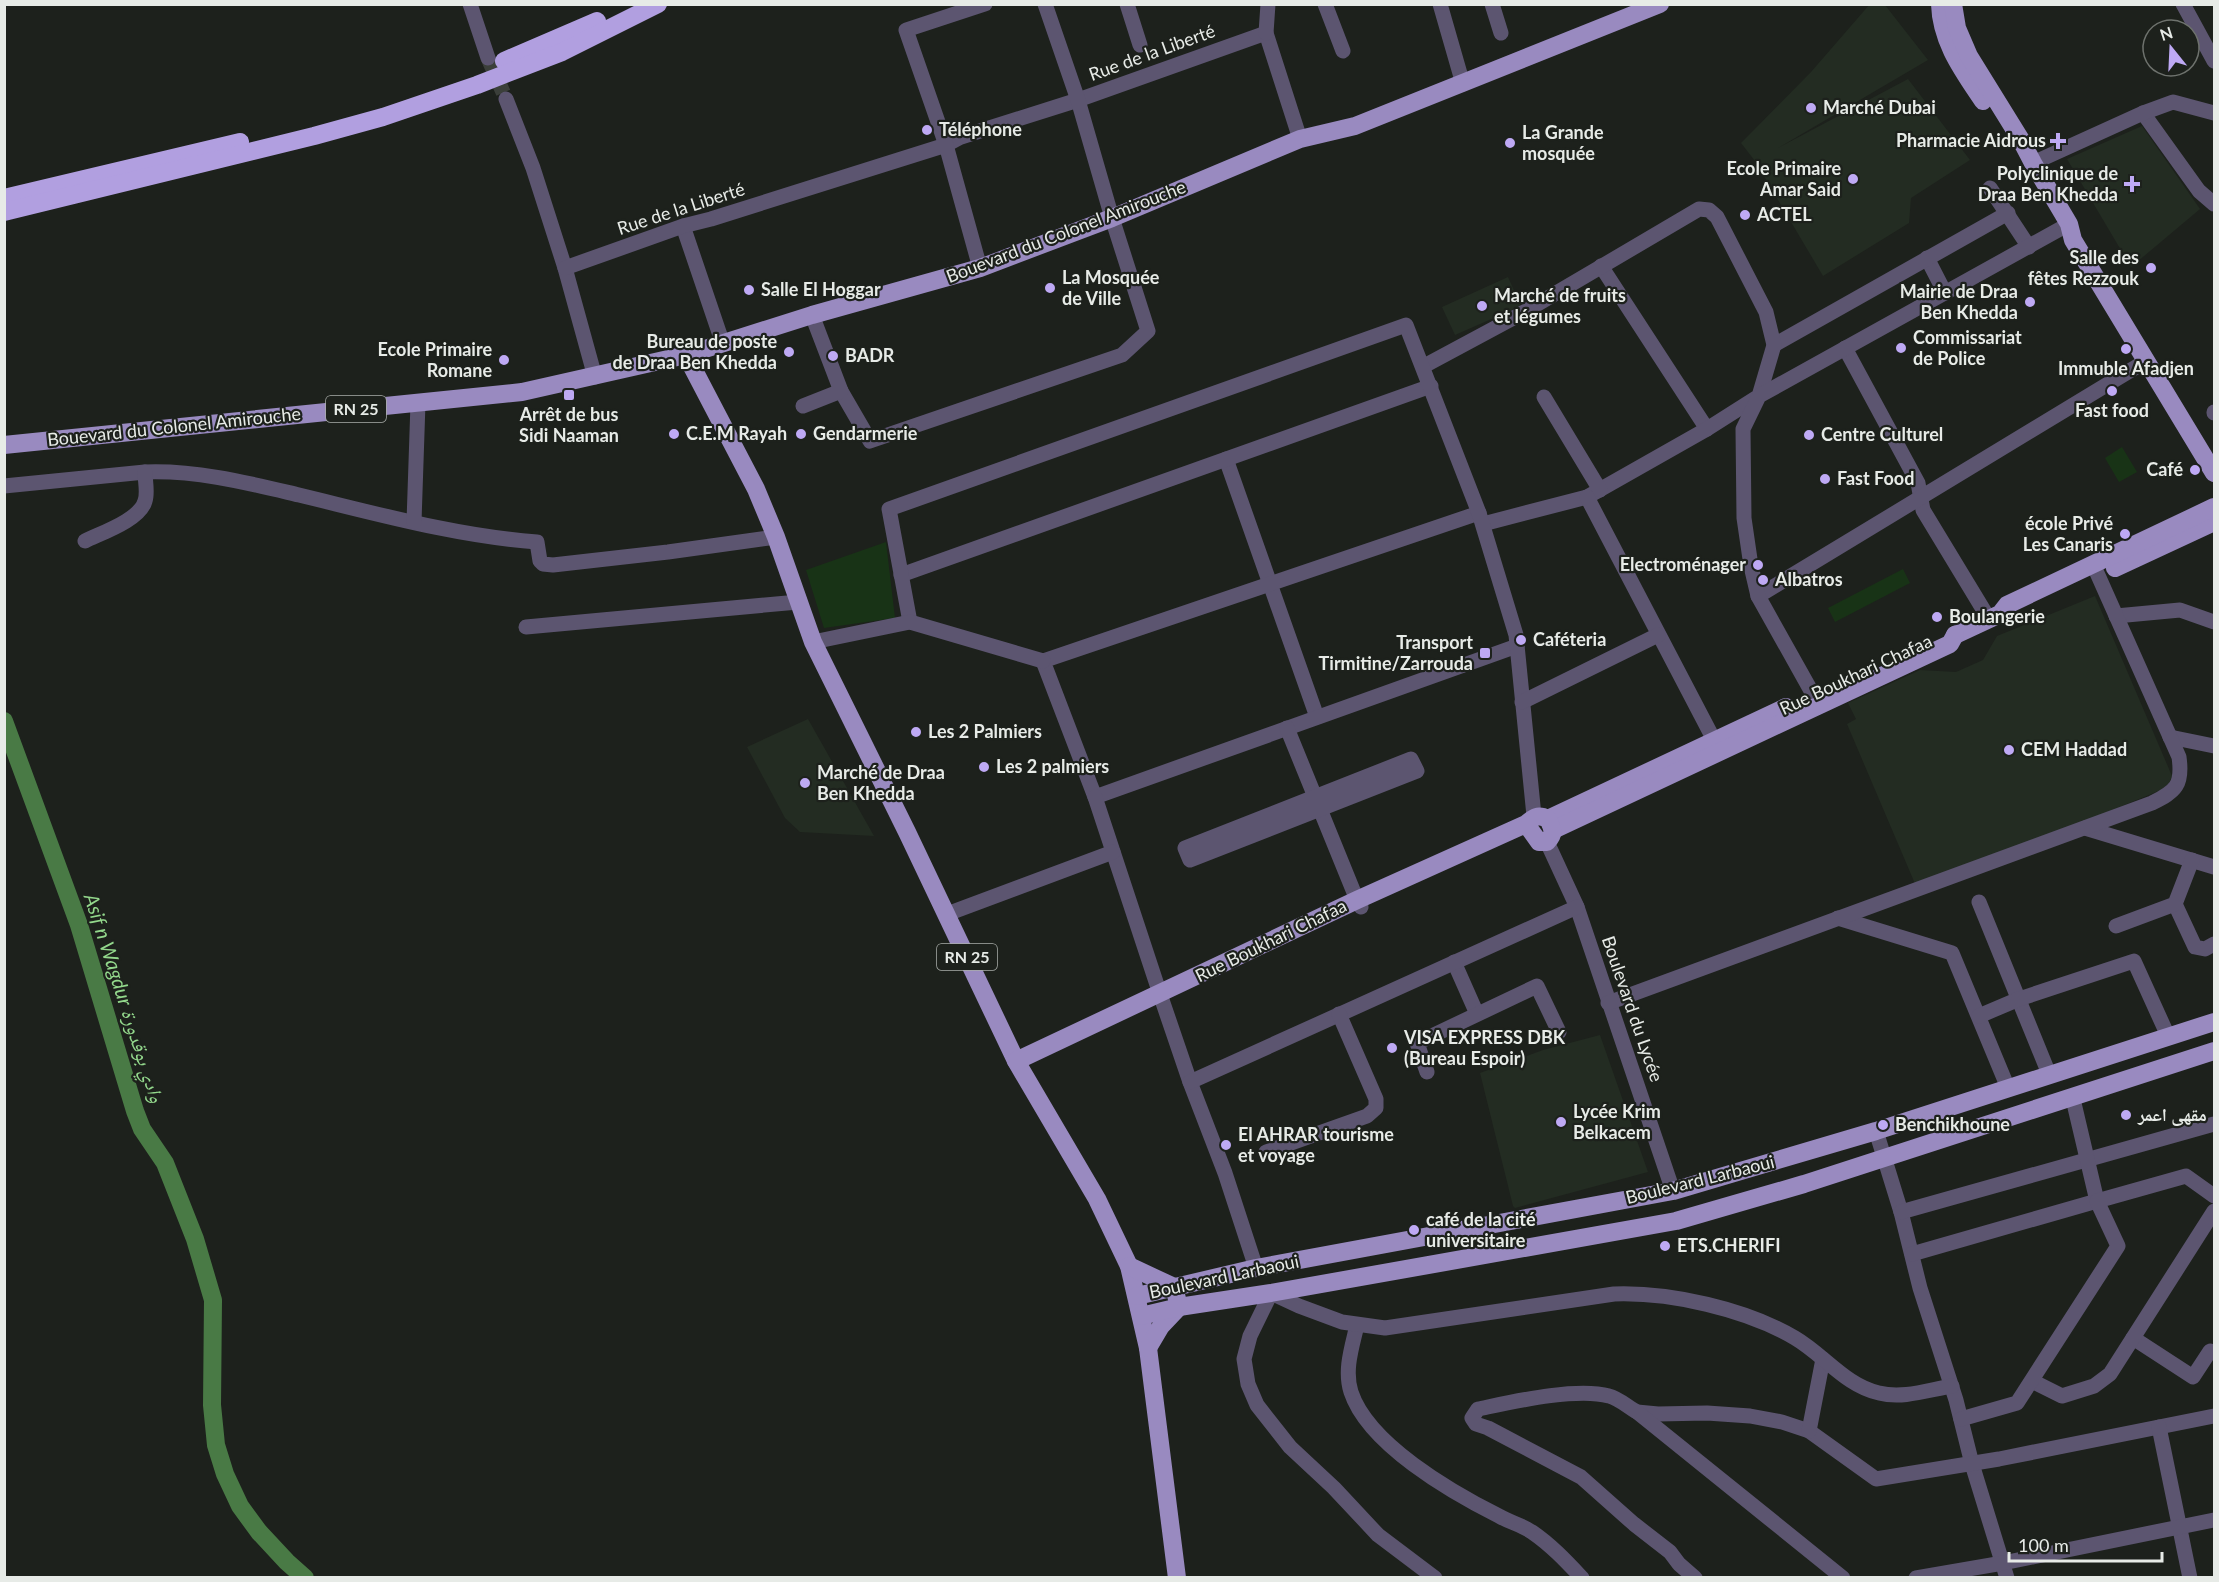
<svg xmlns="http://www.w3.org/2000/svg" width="2219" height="1582" viewBox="0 0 2219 1582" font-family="Lato,'Noto Naskh Arabic',sans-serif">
	<rect width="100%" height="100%" fill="#1d211c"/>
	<!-- built -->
	<g fill="#232c22">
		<polygon points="1870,4 1885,5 1928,60 1778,148 1908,79 1970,160 1911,198 1909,223 1823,276 1755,161 1741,143 1811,72"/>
		<polygon points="2142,126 2200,209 2131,267 2067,159"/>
		<polygon points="1508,277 1521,306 1455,335 1442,307"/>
		<polygon points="2095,596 2172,776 2169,784 2161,790 2051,835 1916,886 1847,724 1856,719 1848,703 1920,670 1956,672 1983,660 1997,636"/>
		<polygon points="808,719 874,836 800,832 785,818 747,747"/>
		<polygon points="1600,1035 1648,1172 1515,1208 1513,1206 1480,1073 1543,1050"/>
	</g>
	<!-- green -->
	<g fill="#183316">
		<polygon points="2122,447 2137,472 2119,482 2105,458"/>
		<polygon points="886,542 895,618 824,628 806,570"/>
		<polygon points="1903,569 1910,583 1835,622 1828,608"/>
	</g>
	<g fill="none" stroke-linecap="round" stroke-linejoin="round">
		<!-- river -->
		<polyline stroke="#497a45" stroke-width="18" points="4,721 79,925 135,1111 142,1129 165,1163 195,1239 213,1300 212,1405 216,1445 225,1474 240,1506 259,1532 287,1562 305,1578"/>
		<!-- minor-tunnel -->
		<polyline stroke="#3b3f3a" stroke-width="15" stroke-dasharray="15 8" stroke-linecap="butt" points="488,58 506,99"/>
		<!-- minor -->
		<g stroke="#5c5570" stroke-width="15">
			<polyline points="470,4 488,58"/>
			<polyline points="985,4 906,30 946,145 961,137 1078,100 1266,33 1300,139"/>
			<polyline points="1127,4 1140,45"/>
			<polyline points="1325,4 1343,51"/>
			<polyline points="1440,4 1463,84"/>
			<polyline points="1492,4 1501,33"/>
			<polyline points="2183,4 2214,61"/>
			<polyline points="1266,33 1268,4"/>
			<polyline points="506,99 533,168 565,268 595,377"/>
			<polyline points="2143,113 2199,191 2214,204"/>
			<polyline points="2033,163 2143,113 2173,102 2214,113"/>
			<polyline points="1990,188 2029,247"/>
			<polyline points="683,226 723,344"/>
			<polyline points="1927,258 1945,293"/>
			<polyline points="1601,266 1707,429"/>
			<polyline points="565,268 683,226 711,219 946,145 980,268"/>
			<polyline points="1774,345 2008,213"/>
			<polyline points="1845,348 1918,483 1923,510 1989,619"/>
			<polyline points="1424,366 1519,315 1699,209 1709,210 1717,217 1766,312 1774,345 1759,396 1707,429 1587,497 1483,524"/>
			<polyline points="841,391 870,441 1122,355 1148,331 1112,218 1078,100 1045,4"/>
			<polyline points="1544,397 1600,490"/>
			<polyline points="803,406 841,391 812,315"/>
			<polyline points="2214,412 2214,413"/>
			<polyline points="1226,459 1317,717"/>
			<path d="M 4,486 L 145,472 C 198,470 248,483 299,495 C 378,514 456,536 537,542 L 540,561 L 543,564 L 553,565 L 668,552 L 776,537"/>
			<polyline points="1587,497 1714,740"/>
			<polyline points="1479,513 1043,661 1095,797 1517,646"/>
			<polyline points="414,522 418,403"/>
			<path d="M 85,541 C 101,533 140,520 145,501 C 148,493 145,481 145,472"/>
			<polyline points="901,575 1431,386"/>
			<polyline points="1758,596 2146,361"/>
			<polyline points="2116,616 2180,610 2214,622"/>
			<polyline points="910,622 889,509 1406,325 1479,513 1516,635 1534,816"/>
			<polyline points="526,627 798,602"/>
			<polyline points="813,642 910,622 1043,661"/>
			<polyline points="1522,702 1658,635"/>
			<polyline points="1819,705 1758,596 1751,566 1744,518 1743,429 1759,396 2069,224"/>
			<polyline points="1287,728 1357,900 1361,907"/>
			<polyline points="2170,737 2214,746"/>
			<polygon points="1411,759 1417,771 1190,860 1185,848"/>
			<polyline points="1095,797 1160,994 1190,1082 1225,1173 1256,1268"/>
			<polyline points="2085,828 2214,867"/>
			<polyline points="1547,842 1577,907 1673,1191"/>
			<polyline points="1979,902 2049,1074"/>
			<polyline points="2175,904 2195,947 2205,949 2214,944"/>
			<polyline points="947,914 1113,852"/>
			<polyline points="1838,918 1952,953 2008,1088"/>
			<polyline points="2116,926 2175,904 2192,860"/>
			<polyline points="1454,962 1477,1014"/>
			<path d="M 1608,1003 L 2152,803 C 2176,791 2183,785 2179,757 L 2093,564"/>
			<polyline points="1979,1016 2019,999 2134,961 2168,1036"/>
			<polyline points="1427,1072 1417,1043 1537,986 1559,1032"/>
			<polyline points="1190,1082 1577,907"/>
			<polyline points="1876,1131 1901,1212 1920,1288 1956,1400 1972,1464 2007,1578"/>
			<polyline points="1266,1152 1367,1116 1376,1108 1376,1099 1339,1014"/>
			<polyline points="1901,1212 2214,1124"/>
			<polyline points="1912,1254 2097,1201 2073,1099"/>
			<path d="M 1357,1325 C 1352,1347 1344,1370 1351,1392 C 1368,1444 1451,1492 1499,1516 C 1509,1522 1522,1525 1532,1532 C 1551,1545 1566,1561 1582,1578"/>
			<polyline points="2133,1338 2193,1377 2210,1351"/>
			<polyline points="2032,1381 2062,1396 2094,1386 2110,1374 2214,1211"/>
			<polyline points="1637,1412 1658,1414 1707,1413 1750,1416 1782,1422 1809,1431 1876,1479 1999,1459 2214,1416"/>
			<polyline points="1961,1419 2017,1403 2118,1246 2097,1201 2186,1176 2214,1196"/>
			<polyline points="2159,1427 2190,1578"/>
			<polyline points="1809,1431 1823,1359"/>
			<path d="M 1435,1578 L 1378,1535 L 1334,1488 L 1290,1447 L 1257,1405 L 1248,1384 L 1244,1359 L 1250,1336 L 1271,1293 L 1299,1306 L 1342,1322 L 1385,1328 L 1614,1294 C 1670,1292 1746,1309 1795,1338 C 1824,1355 1846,1386 1879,1393 C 1903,1399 1928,1390 1952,1386"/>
			<path d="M 1695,1578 L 1679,1564 L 1670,1552 L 1634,1524 L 1581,1477 L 1488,1428 L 1476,1424 L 1472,1418 L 1478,1409 C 1512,1402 1576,1387 1609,1396 C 1618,1398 1628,1407 1637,1412 L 1843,1578"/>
			<polyline points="1916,1578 2003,1563 2214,1520"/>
		</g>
		<!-- major -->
		<g stroke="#998ac0" stroke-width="18">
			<path d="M 1940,4 C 1941,42 1963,71 1983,101"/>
			<polyline points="1953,4 1957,28 1969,56 2021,140 2033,163 2069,224 2073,240 2214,473"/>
			<polyline points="686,355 756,489 776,537 813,642 907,832 1016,1061 1097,1199 1129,1266 1148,1348 1177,1578"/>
			<polyline points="4,445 522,392 686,355 812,315 980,268 1112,218 1300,139 1355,126 1660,4"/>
			<polyline points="2115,568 2214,522"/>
			<polyline points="1955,635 2000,614 2007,605 2214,507"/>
			<polyline points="1548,819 1786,707"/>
			<polyline points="1553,830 1950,644 1955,635"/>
			<path d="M 1016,1061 L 1357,900 L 1526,824 C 1534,817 1538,814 1548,819 C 1553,829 1555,834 1547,842 L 1539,842 L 1526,824"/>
			<polyline points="1129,1266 1174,1287 1179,1307 1161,1326 1148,1348"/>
			<polyline points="1137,1296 1256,1268 1673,1191 1876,1131 2214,1022"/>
			<polyline points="1141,1316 1179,1307 1271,1293 1676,1221 1804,1184 2214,1051"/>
		</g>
		<!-- highway -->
		<g stroke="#b19fe0" stroke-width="18">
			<polyline points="504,61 597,21"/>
			<polyline points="4,198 240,142"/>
			<polyline points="4,212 314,136 383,117 477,85 562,52 658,4"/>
		</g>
	</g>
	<!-- markers -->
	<g fill="#bea9f4" stroke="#1d211c" stroke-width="2">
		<circle cx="1811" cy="108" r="6"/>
		<circle cx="927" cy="130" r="6"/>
		<path d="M2055 132h6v6h6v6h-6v6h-6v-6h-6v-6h6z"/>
		<circle cx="1510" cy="143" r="6"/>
		<circle cx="1853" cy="179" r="6"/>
		<path d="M2129 175h6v6h6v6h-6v6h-6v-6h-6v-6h6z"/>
		<circle cx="1745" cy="215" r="6"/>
		<circle cx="2151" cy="268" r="6"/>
		<circle cx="1050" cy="288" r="6"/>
		<circle cx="749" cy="290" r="6"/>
		<circle cx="2030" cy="302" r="6"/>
		<circle cx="1482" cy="306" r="6"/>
		<circle cx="1901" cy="348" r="6"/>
		<circle cx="2126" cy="349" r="6"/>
		<circle cx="789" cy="352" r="6"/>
		<circle cx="833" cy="356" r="6"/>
		<circle cx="504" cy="360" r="6"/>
		<circle cx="2112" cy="391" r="6"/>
		<rect x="563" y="389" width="12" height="12" rx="3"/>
		<circle cx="674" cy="434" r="6"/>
		<circle cx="801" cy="434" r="6"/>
		<circle cx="1809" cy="435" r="6"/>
		<circle cx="2195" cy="470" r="6"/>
		<circle cx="1825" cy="479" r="6"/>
		<circle cx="2125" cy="534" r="6"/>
		<circle cx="1758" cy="565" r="6"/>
		<circle cx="1763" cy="580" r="6"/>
		<circle cx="1937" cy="617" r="6"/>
		<circle cx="1521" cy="640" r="6"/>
		<rect x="1479" y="647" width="12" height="12" rx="3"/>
		<circle cx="916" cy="732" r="6"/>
		<circle cx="2009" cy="750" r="6"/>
		<circle cx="984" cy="767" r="6"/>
		<circle cx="805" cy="783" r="6"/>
		<circle cx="1392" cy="1048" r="6"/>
		<circle cx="2126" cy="1115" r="6"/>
		<circle cx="1561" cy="1122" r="6"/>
		<circle cx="1883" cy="1125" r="6"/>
		<circle cx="1226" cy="1145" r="6"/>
		<circle cx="1414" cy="1230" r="6"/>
		<circle cx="1665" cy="1246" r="6"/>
	</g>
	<g text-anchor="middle" stroke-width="4.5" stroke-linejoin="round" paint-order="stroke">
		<!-- shield labels -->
		<g fill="#1d211c" stroke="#aaaeaa" stroke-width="1.5">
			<rect x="326" y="396" width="60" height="26" rx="4.5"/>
			<rect x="937" y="944" width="60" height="26" rx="4.5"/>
		</g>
		<g font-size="16" font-weight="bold" fill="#e7ebe7">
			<text x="356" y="415">RN 25</text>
			<text x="967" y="963">RN 25</text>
		</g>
		<!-- street labels -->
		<g font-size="18" fill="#e7ebe7" stroke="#1d211c">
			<text transform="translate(1152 53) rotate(-20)" y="6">Rue de la Liberté</text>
			<text transform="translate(681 209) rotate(-18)" y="6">Rue de la Liberté</text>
			<text transform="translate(1066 232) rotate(-21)" y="6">Bouevard du Colonel Amirouche</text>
			<text transform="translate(174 427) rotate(-6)" y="6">Bouevard du Colonel Amirouche</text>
			<text transform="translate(1856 675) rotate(-25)" y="6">Rue Boukhari Chafaa</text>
			<text transform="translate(1271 941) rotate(-26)" y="6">Rue Boukhari Chafaa</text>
			<text transform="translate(1632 1009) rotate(71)" y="6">Boulevard du Lycée</text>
			<text transform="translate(1700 1180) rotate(-14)" y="6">Boulevard Larbaoui</text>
			<text transform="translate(1224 1277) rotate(-12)" y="6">Boulevard Larbaoui</text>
		</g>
		<!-- poi labels -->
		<g font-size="18" font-weight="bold" fill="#e7ebe7" stroke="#1d211c" text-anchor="start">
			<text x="1823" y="114">Marché Dubai</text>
			<text x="939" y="136">Téléphone</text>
			<text x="1522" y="139">La Grande<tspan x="1522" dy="21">mosquée</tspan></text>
			<text x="2046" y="147" text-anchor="end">Pharmacie Aidrous</text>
			<text x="1841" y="175" text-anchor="end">Ecole Primaire<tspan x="1841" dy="21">Amar Said</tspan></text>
			<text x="2118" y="180" text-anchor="end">Polyclinique de<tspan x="2118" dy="21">Draa Ben Khedda</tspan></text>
			<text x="1757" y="221">ACTEL</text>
			<text x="2139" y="264" text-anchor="end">Salle des<tspan x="2139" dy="21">fêtes Rezzouk</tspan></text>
			<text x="1062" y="284">La Mosquée<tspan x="1062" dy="21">de Ville</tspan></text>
			<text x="761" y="296">Salle El Hoggar</text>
			<text x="2018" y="298" text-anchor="end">Mairie de Draa<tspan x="2018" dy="21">Ben Khedda</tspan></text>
			<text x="1494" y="302">Marché de fruits<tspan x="1494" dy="21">et légumes</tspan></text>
			<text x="1913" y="344">Commissariat<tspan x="1913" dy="21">de Police</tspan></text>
			<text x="777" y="348" text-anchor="end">Bureau de poste<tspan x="777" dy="21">de Draa Ben Khedda</tspan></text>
			<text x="492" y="356" text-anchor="end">Ecole Primaire<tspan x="492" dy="21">Romane</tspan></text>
			<text x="845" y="362">BADR</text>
			<text x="2126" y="375" text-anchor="middle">Immuble Afadjen</text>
			<text x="2112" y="417" text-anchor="middle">Fast food</text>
			<text x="569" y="421" text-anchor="middle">Arrêt de bus<tspan x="569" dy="21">Sidi Naaman</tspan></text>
			<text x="686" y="440">C.E.M Rayah</text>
			<text x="813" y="440">Gendarmerie</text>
			<text x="1821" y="441">Centre Culturel</text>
			<text x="2183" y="476" text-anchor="end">Café</text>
			<text x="1837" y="485">Fast Food</text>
			<text x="2113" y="530" text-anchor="end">école Privé<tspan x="2113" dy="21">Les Canaris</tspan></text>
			<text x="1746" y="571" text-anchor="end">Electroménager</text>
			<text x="1775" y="586">Albatros</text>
			<text x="1949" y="623">Boulangerie</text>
			<text x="1533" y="646">Caféteria</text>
			<text x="1473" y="649" text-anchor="end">Transport<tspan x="1473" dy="21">Tirmitine/Zarrouda</tspan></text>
			<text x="928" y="738">Les 2 Palmiers</text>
			<text x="2021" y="756">CEM Haddad</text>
			<text x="996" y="773">Les 2 palmiers</text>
			<text x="817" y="779">Marché de Draa<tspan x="817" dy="21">Ben Khedda</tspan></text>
			<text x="1404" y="1044">VISA EXPRESS DBK<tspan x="1404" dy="21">(Bureau Espoir)</tspan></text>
			<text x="1573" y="1118">Lycée Krim<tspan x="1573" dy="21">Belkacem</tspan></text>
			<text x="2138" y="1121">مقهى اعمر</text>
			<text x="1895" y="1131">Benchikhoune</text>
			<text x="1238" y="1141">El AHRAR tourisme<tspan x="1238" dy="21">et voyage</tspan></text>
			<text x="1426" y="1226">café de la cité<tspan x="1426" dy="21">universitaire</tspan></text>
			<text x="1677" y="1252">ETS.CHERIFI</text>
		</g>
		<!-- water labels -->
		<g font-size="20" font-style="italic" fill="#93d88c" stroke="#1d211c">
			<text transform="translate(124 998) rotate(72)" y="7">Asif n Wagdur وادي بوقدورة</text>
		</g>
	</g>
	<!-- border -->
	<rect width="2219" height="1582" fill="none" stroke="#e7ebe7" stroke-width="12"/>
	<!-- north arrow -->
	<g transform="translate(2171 48) rotate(342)"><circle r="28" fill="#1d211c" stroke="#6e726d" stroke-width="1.5"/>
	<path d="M0-4.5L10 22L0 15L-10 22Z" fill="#bea9f4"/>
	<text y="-9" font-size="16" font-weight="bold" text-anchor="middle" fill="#e7ebe7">N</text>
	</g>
	<!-- scale -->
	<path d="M2009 1552v9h153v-9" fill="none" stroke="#e7ebe7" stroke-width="3"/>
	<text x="2018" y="1552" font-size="18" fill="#e7ebe7" stroke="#1d211c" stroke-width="4.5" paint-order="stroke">100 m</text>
</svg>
